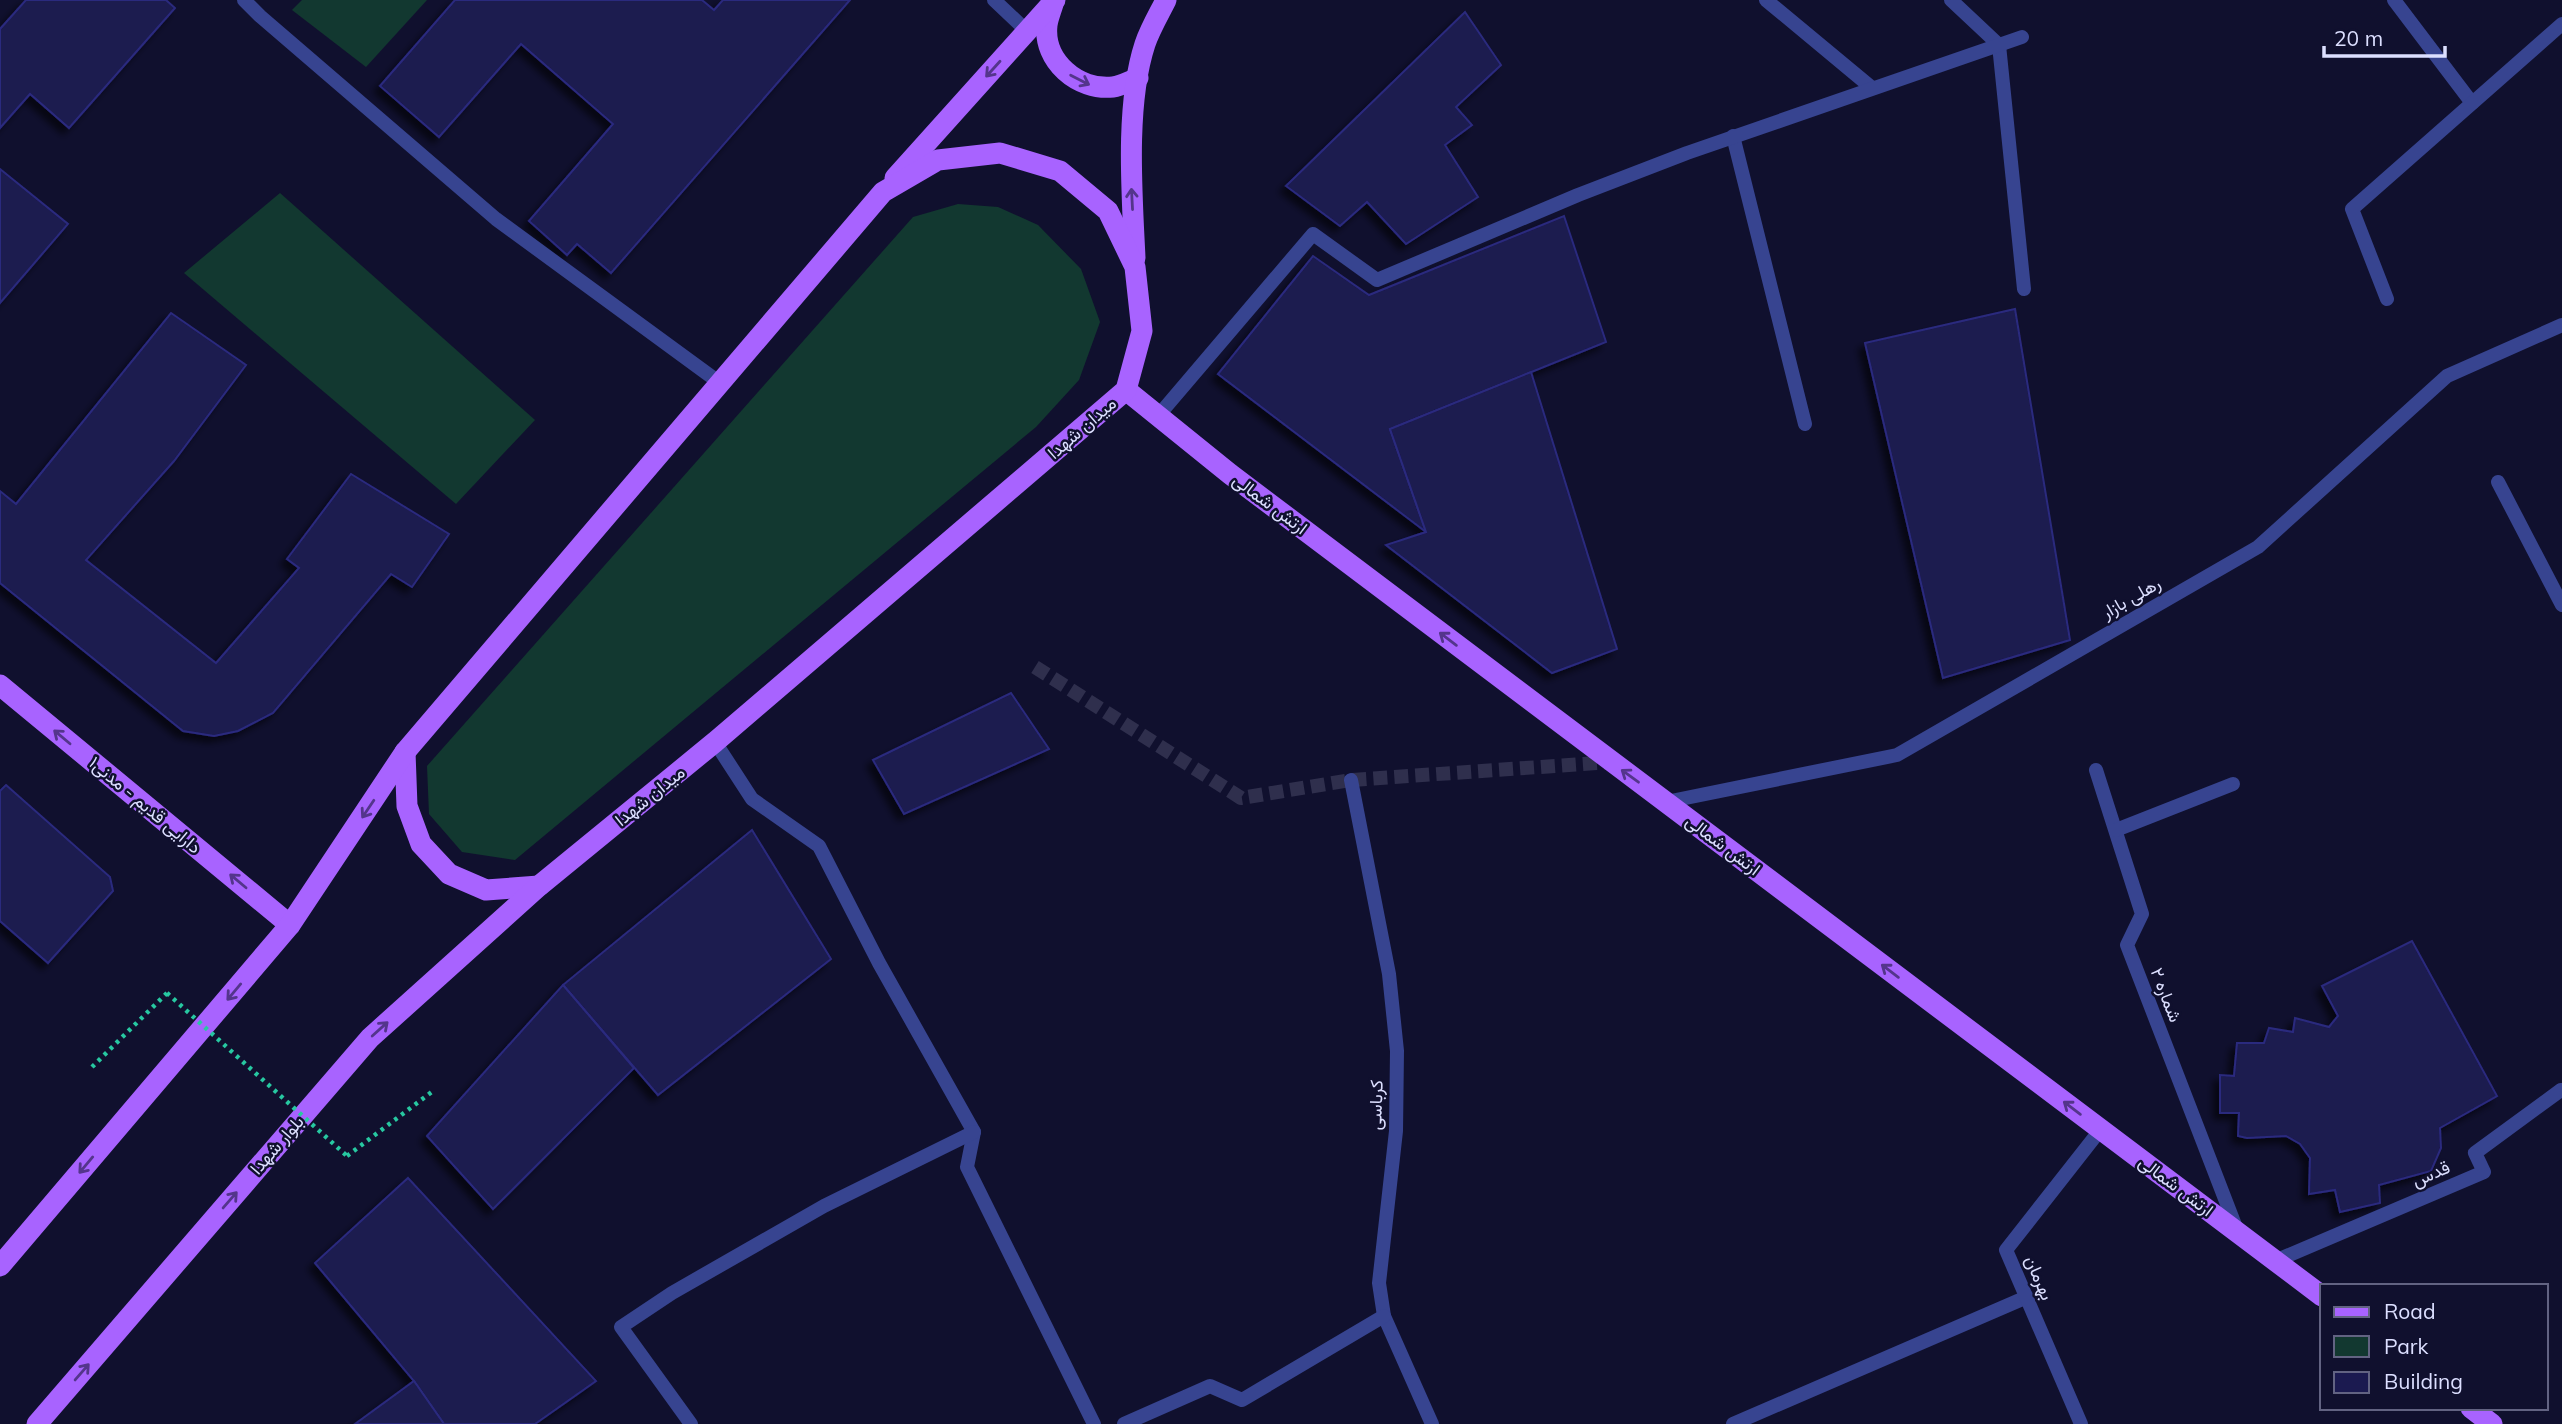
<svg xmlns="http://www.w3.org/2000/svg" width="2562" height="1424" viewBox="0 0 2562 1424" font-family="Mulish,Vazirmatn,sans-serif">
	<defs>
		<filter id="shadow"><feDropShadow dx="-6" dy="6" stdDeviation="3.5" flood-color="#0009"/></filter>
	</defs>
	<rect width="100%" height="100%" fill="#10102e"/>
	<!-- green -->
	<g fill="#123830">
		<polygon points="302,0 427,0 366,67 292,10"/>
		<polygon points="280,193 535,420 456,504 184,273"/>
		<polygon points="958,204 998,207 1038,225 1081,269 1100,322 1079,380 1036,427 515,860 462,852 429,814 427,766 913,217"/>
	</g>
	<!-- building -->
	<g fill="#1b1a50" stroke="#2b2a7e" stroke-width="2" filter="url(#shadow)">
		<polygon points="26,0 166,0 175,8 69,128 30,94 0,128 0,29"/>
		<polygon points="455,0 702,0 714,10 723,0 850,0 611,273 577,244 567,255 529,221 613,124 521,44 439,137 380,86"/>
		<polygon points="1465,12 1501,65 1456,107 1472,125 1445,145 1478,197 1406,244 1367,202 1340,226 1286,186"/>
		<polygon points="0,169 68,224 0,303"/>
		<polygon points="1564,216 1606,342 1390,429 1426,532 1218,374 1313,256 1369,295"/>
		<polygon points="2015,309 2070,640 1943,678 1865,343"/>
		<polygon points="171,313 246,365 174,461 86,560 216,663 299,568 287,559 351,474 449,534 412,587 391,574 273,713 238,731 214,736 183,731 0,583 0,491 16,504"/>
		<polygon points="1531,372 1617,649 1552,673 1386,545 1426,532 1390,429"/>
		<polygon points="1011,693 1049,749 904,814 873,760"/>
		<polygon points="6,785 110,877 113,891 48,963 0,921 0,791"/>
		<polygon points="752,830 831,959 658,1095 563,985"/>
		<polygon points="2412,941 2497,1096 2440,1128 2441,1148 2431,1171 2379,1185 2380,1203 2340,1212 2335,1190 2309,1194 2310,1158 2300,1144 2286,1136 2247,1138 2238,1136 2239,1113 2220,1113 2220,1075 2234,1076 2237,1043 2264,1043 2269,1028 2293,1032 2295,1018 2329,1027 2338,1016 2322,986"/>
		<polygon points="563,985 634,1068 493,1209 427,1136"/>
		<polygon points="408,1178 596,1381 535,1424 444,1424 414,1381 315,1263"/>
		<polygon points="414,1381 444,1424 355,1424"/>
	</g>
	<g fill="none" stroke-linecap="round" stroke-linejoin="round">
		<!-- street-tunnel -->
		<polyline stroke="#2f2f4d" stroke-width="14" stroke-dasharray="14 7" stroke-linecap="butt" points="1035,667 1241,798 1351,780 1612,762"/>
		<!-- path -->
		<g stroke="#27c8a1" stroke-width="4.5" stroke-dasharray="3.5 5" stroke-linecap="butt">
			<polyline points="92,1067 167,993"/>
			<polyline points="347,1156 433,1091"/>
		</g>
		<!-- lane -->
		<g stroke="#374490" stroke-width="14">
			<polyline points="244,0 260,16 496,219 720,383"/>
			<polyline points="994,0 1027,31"/>
			<polyline points="715,742 752,799 819,846 879,963 974,1132 967,1167 1094,1424"/>
			<polyline points="1351,780 1389,974 1397,1051 1396,1131 1379,1283 1384,1316 1432,1424"/>
			<polyline points="691,1424 621,1327 672,1293 824,1206 974,1132"/>
			<polyline points="1124,1424 1210,1386 1242,1400 1384,1316"/>
			<polyline points="1733,1424 2027,1297"/>
		</g>
		<!-- street -->
		<g stroke="#374490" stroke-width="14">
			<polyline points="1766,0 1872,88"/>
			<polyline points="1951,0 1999,45 2024,289"/>
			<polyline points="2394,0 2472,103"/>
			<polyline points="1733,136 1805,424"/>
			<polyline points="2387,299 2352,209 2562,24"/>
			<polyline points="1158,416 1313,234 1377,280 1578,195 1687,153 2022,37"/>
			<polyline points="2498,482 2562,605"/>
			<polyline points="2096,770 2142,914 2127,945 2237,1230"/>
			<polyline points="1666,802 1897,755 2258,547 2447,376 2562,325"/>
			<polyline points="2116,830 2233,784"/>
			<polyline points="2275,1261 2484,1172 2475,1153 2561,1090"/>
			<polyline points="2081,1424 2006,1250 2101,1129"/>
		</g>
		<!-- primary -->
		<g stroke="#a863ff" stroke-width="21">
			<path d="M 1053,4 C 1051,11 1048,18 1047,25 C 1043,61 1078,91 1113,87 C 1121,86 1130,81 1138,78"/>
			<polyline points="895,178 1055,0"/>
			<path d="M 1135,258 C 1132,194 1125,105 1145,44 C 1150,29 1159,14 1166,0"/>
			<polyline points="1126,390 1230,474 2322,1296"/>
			<polyline points="0,685 290,925"/>
			<polyline points="405,752 407,806 421,844 449,874 486,890 539,886"/>
			<polyline points="0,1266 290,925 405,752 883,192 938,160 1000,153 1060,171 1108,211 1135,267 1142,331 1126,390 715,742 539,886 370,1038 37,1424"/>
			<polyline points="2471,1408 2492,1424"/>
		</g>
		<!-- path-bridge -->
		<polyline stroke="#27c8a1" stroke-width="4.5" stroke-dasharray="3.5 5" stroke-linecap="butt" points="167,993 347,1156"/>
	</g>
	<!-- one-way arrows -->
	<defs><path id="oneway-shaft" d="M-6 0H5M1.5-3L5.5 0L1.5 3" fill="none" stroke-width="1.6" stroke-linecap="round" stroke-linejoin="round" transform="scale(1.75)"/></defs>
	<g stroke="#54358c">
		<use href="#oneway-shaft" transform="translate(993 69) rotate(132)"/>
		<use href="#oneway-shaft" transform="translate(1080 80) rotate(27)"/>
		<use href="#oneway-shaft" transform="translate(1132 199) rotate(-93)"/>
		<use href="#oneway-shaft" transform="translate(1448 639) rotate(-143)"/>
		<use href="#oneway-shaft" transform="translate(62 737) rotate(-140)"/>
		<use href="#oneway-shaft" transform="translate(1630 776) rotate(-144)"/>
		<use href="#oneway-shaft" transform="translate(368 809) rotate(124)"/>
		<use href="#oneway-shaft" transform="translate(238 881) rotate(-140)"/>
		<use href="#oneway-shaft" transform="translate(1890 971) rotate(-143)"/>
		<use href="#oneway-shaft" transform="translate(234 992) rotate(130)"/>
		<use href="#oneway-shaft" transform="translate(380 1029) rotate(-42)"/>
		<use href="#oneway-shaft" transform="translate(2072 1108) rotate(-143)"/>
		<use href="#oneway-shaft" transform="translate(86 1165) rotate(130)"/>
		<use href="#oneway-shaft" transform="translate(230 1200) rotate(-49)"/>
		<use href="#oneway-shaft" transform="translate(82 1372) rotate(-49)"/>
	</g>
	<g text-anchor="middle" stroke-width="5" stroke-linejoin="round" paint-order="stroke">
		<!-- street labels -->
		<g font-size="18" fill="#dcdfff" stroke="#10102e">
			<text transform="translate(1082 428) rotate(-41)" y="6">میدان شهدا</text>
			<text transform="translate(1270 504) rotate(37)" y="6">ارتش شمالی</text>
			<text transform="translate(2131 598) rotate(-30)" y="6">رهلی بازار</text>
			<text transform="translate(650 796) rotate(-39)" y="6">میدان شهدا</text>
			<text transform="translate(145 805) rotate(40)" y="6">دارایی قدیم - مدنی۱</text>
			<text transform="translate(1723 845) rotate(37)" y="6">ارتش شمالی</text>
			<text transform="translate(2166 995) rotate(69)" y="6">شماره ۲</text>
			<text transform="translate(1376 1105) rotate(-88)" y="6">کرباسی</text>
			<text transform="translate(277 1145) rotate(-49)" y="6">بلوار شهدا</text>
			<text transform="translate(2431 1174) rotate(-23)" y="6">قدس</text>
			<text transform="translate(2176 1186) rotate(37)" y="6">ارتش شمالی</text>
			<text transform="translate(2039 1278) rotate(67)" y="6">بهرمان</text>
		</g>
	</g>
	<!-- legend -->
	<rect x="2320" y="1284" width="228" height="126" fill="#10102e" stroke="#626382" stroke-width="2"/>
	<rect x="2334" y="1307" width="35" height="10" fill="#a863ff" stroke="#626382" stroke-width="2"/>
	<text x="2384" y="1319" font-size="21" fill="#dcdfff">Road</text>
	<rect x="2334" y="1336" width="35" height="21" fill="#123830" stroke="#626382" stroke-width="2"/>
	<text x="2384" y="1354" font-size="21" fill="#dcdfff">Park</text>
	<rect x="2334" y="1372" width="35" height="21" fill="#1b1a50" stroke="#626382" stroke-width="2"/>
	<text x="2384" y="1389" font-size="21" fill="#dcdfff">Building</text>
	<!-- scale -->
	<path d="M2324 46v10h121v-10" fill="none" stroke="#dcdfff" stroke-width="3.5"/>
	<text x="2334" y="46" font-size="21" fill="#dcdfff" stroke="#10102e" stroke-width="5" paint-order="stroke">20 m</text>
</svg>
